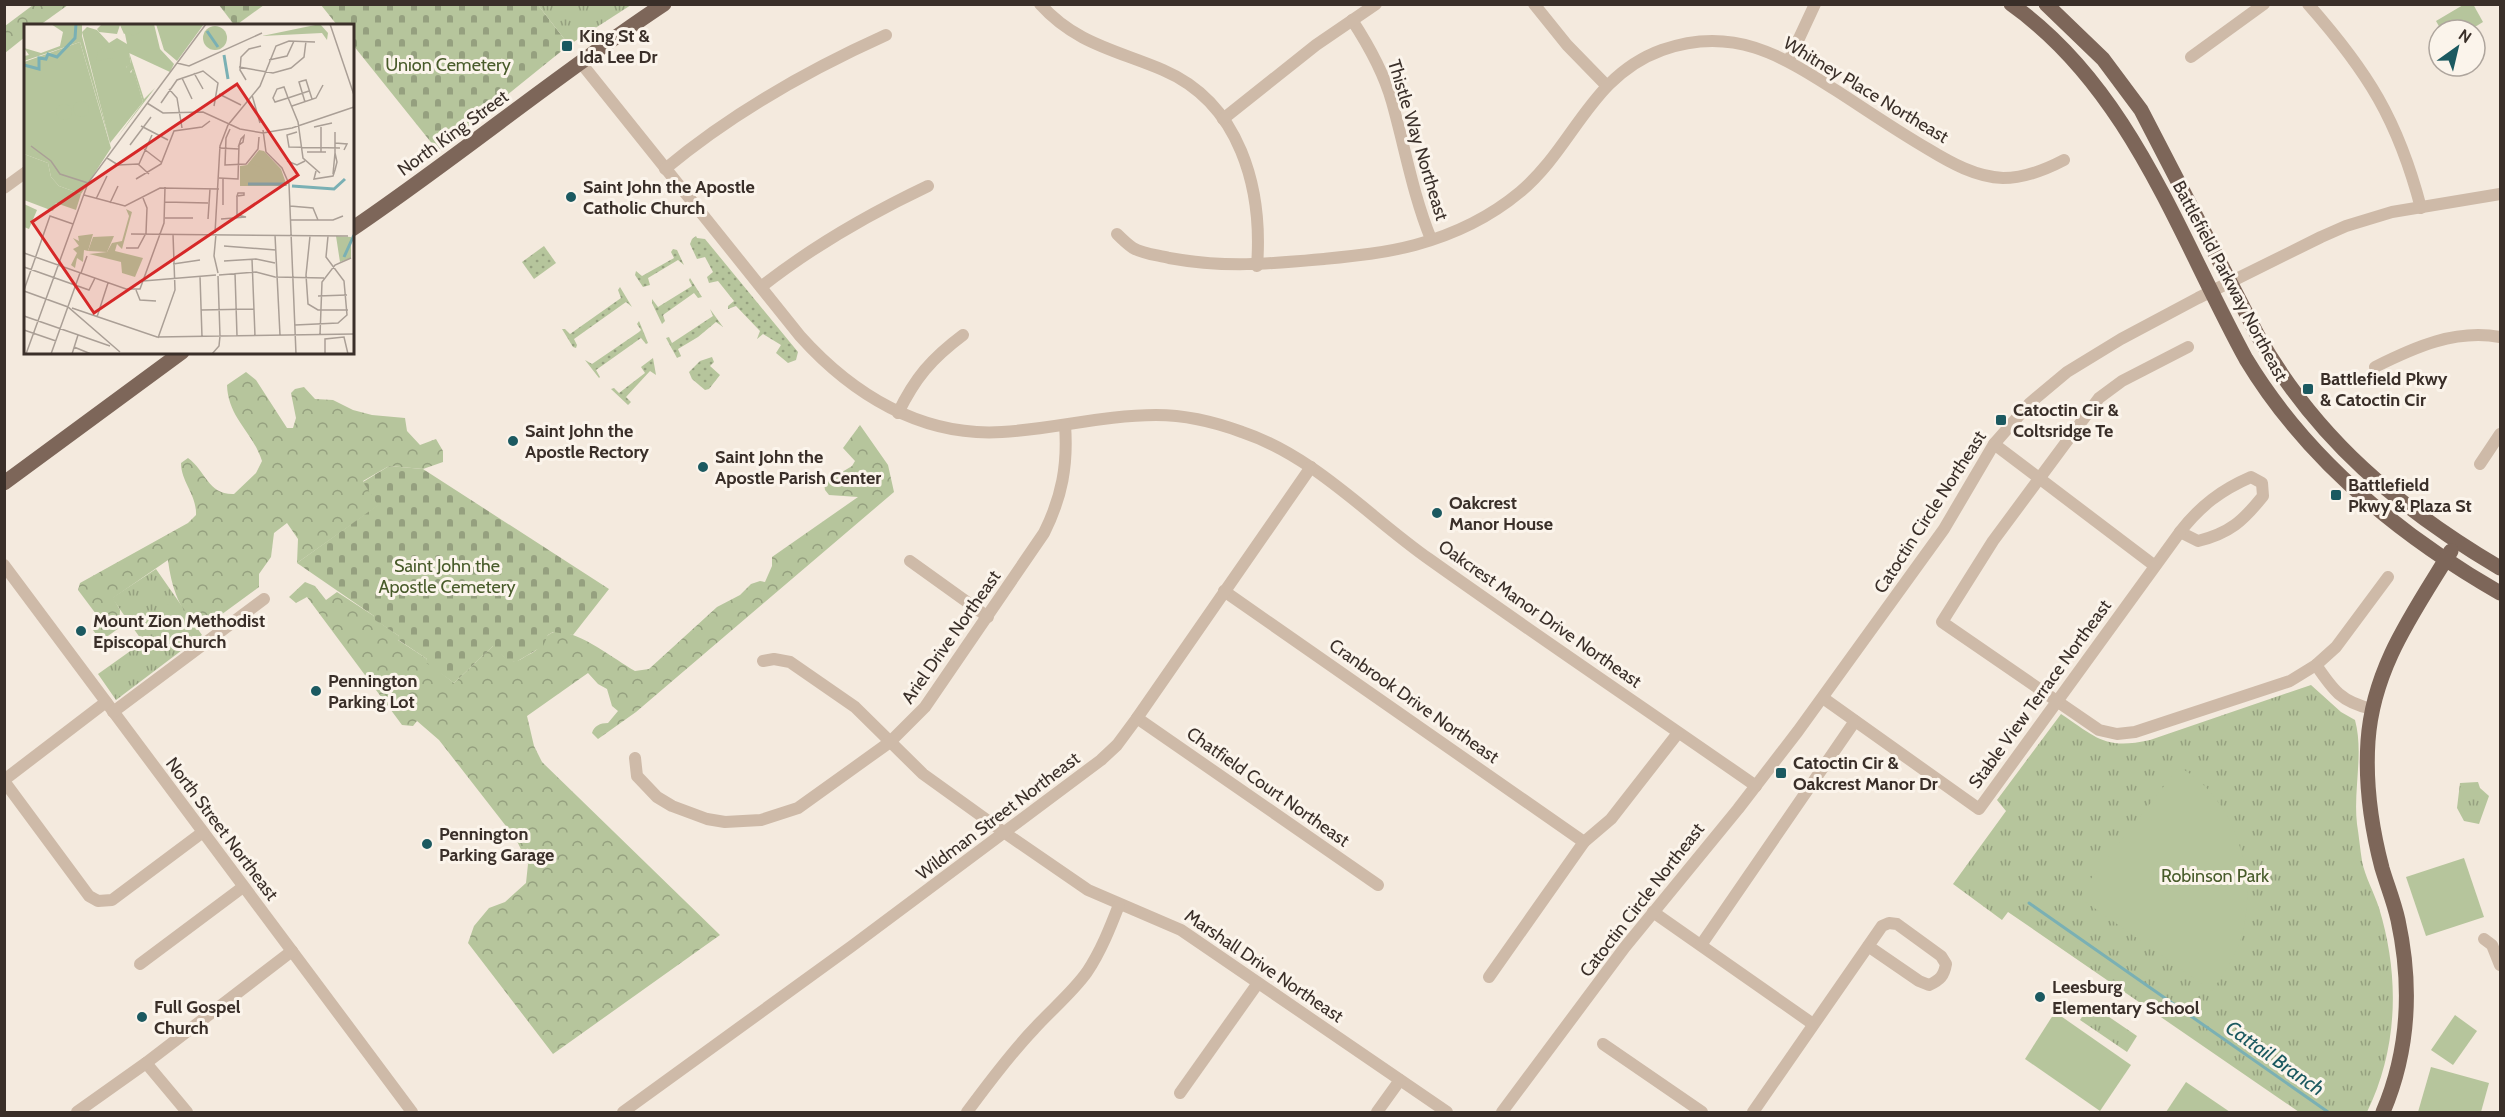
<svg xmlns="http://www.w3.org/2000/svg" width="2505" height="1117" viewBox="0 0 2505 1117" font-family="Cabin,sans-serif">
	<defs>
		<pattern id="grass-dots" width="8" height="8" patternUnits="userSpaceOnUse" patternTransform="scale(1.5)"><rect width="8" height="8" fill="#b6c59c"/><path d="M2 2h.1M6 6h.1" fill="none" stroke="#95a07f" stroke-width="1.8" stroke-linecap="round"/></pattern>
		<pattern id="forest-crowns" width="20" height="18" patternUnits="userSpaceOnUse" patternTransform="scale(1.5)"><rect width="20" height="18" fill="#b6c59c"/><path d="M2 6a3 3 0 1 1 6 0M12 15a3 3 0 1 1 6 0" fill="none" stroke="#95a07f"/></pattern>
		<pattern id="cemetery-stones" width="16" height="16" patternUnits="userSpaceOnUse" patternTransform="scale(1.5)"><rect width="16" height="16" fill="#b6c59c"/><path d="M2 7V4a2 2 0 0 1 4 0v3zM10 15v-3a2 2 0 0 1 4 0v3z" fill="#95a07f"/></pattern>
		<pattern id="park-tufts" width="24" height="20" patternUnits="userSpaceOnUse" patternTransform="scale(1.5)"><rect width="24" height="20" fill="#b6c59c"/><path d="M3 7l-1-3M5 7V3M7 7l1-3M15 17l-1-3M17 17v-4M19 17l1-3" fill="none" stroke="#95a07f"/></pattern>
	</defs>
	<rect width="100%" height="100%" fill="#f4eade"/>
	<!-- grass -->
	<g fill="url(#grass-dots)">
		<polygon points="696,236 697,238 705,239 798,352 796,360 788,363 776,353 781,345 763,334 757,339 760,331 736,306 728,309 728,306 734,301 718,281 709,283 707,277 713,272 705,257 697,259 690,244 692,239"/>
		<polygon points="544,246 556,263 534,279 522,262"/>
		<polygon points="673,249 677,250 684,265 678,260 648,278 650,285 643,287 635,275 636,271 642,276 674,258 671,252"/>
		<polygon points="690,278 702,297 698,298 694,293 663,315 665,321 662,324 652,303 652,299 658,307 692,286 689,280"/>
		<polygon points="620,287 632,307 626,302 574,339 577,345 576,348 573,347 562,329 565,329 570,334 621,298 618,290"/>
		<polygon points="710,309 723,327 716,322 698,337 678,349 681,356 677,358 666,338 669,337 672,343 713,316"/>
		<polygon points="639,321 648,343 646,344 641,338 596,370 600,377 599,378 585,360 592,364 639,332 641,330 637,324"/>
		<polygon points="712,357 714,362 710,366 720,375 709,389 705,390 692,379 689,372 700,361"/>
		<polygon points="653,358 656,375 650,371 626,397 631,402 628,405 611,389 614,388 619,393 645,373 641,367"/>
	</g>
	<!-- forest -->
	<g fill="url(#forest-crowns)">
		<polygon points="33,5 68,5 40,25 26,26 25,37 5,53 5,26"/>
		<path d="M 246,372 L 256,380 L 287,428 L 293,428 L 296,418 L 291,393 L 295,389 L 304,387 L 315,399 L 333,400 L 353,410 L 372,415 L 405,418 L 407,431 L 420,445 L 436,439 L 443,451 L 443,462 L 423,469 L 389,466 L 363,481 L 379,505 L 297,563 L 298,539 L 287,523 L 274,533 L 271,557 L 259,574 L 259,587 L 203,628 C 180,617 171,585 168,560 L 113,598 L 120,610 L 119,628 L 101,641 L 93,630 L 99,618 L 78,590 L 80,583 L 188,523 L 196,515 C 197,495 181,482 181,463 L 188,458 C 206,471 208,495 234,494 L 256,473 L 262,461 C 253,432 228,418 227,385 Z"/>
		<path d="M 860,425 L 888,465 L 894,492 L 636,712 L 598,739 L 592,733 C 594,726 600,723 608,723 L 618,711 L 612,706 L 607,689 L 598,684 L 588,673 L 527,716 L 534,746 L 542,762 L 720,935 L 553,1054 L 468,943 L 474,926 L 489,908 L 505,902 L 526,883 L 528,864 L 516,839 L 439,740 L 417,721 L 413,726 L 402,725 L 307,597 L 296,603 L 289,597 L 305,582 L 315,586 L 326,600 L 337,592 L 374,616 L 373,618 L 399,636 L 398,640 L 427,659 L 426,661 L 454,683 L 494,645 C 503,655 509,667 523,658 C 527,655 531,654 535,651 C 543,646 545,633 555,632 C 579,630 614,659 635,671 L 649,669 L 717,607 L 740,595 L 751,584 L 760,581 L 765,582 L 772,566 L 772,557 L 858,497 L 829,495 L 825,490 L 824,483 L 852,466 L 855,461 L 843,448 Z"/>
	</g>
	<!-- cemetery -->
	<g fill="url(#cemetery-stones)">
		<polygon points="219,5 264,5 235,26"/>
		<polygon points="321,5 538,5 569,45 438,151 353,45 352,26 337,25"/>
		<polygon points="389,466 423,469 609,589 573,635 553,632 548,635 543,646 516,662 508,661 493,646 454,683 425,662 427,659 397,639 399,636 372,618 374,616 297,563 378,505 363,482"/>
	</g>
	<!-- park -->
	<g fill="url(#park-tufts)">
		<polygon points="538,5 631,5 569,45"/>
		<polygon points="156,569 202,635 116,700 98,674 143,642 112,598"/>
		<path d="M 2311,685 L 2341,712 L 2355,720 C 2364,753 2353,790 2357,824 C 2359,836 2360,849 2362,861 C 2365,877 2374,892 2379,908 C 2400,976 2398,1049 2367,1112 L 2299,1112 L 2008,912 L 2002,920 L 1953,884 L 2006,811 L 1997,800 L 2061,714 C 2097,738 2105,750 2150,740 Z"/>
		<polygon points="2478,782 2480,788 2489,796 2479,824 2464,821 2457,808 2460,783"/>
		<polygon points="2090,1004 2137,1036 2127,1052 2080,1020"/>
	</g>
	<!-- pitch -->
	<g fill="#b6c59c">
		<polygon points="2473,4 2483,22 2470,30 2441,30 2436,21 2463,5"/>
		<polygon points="174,600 197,632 177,646 154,614"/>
		<path d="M 2179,767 C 2234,796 2258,874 2243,931 C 2238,953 2224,973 2212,991 L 2083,900 L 2082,890 Z"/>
		<polygon points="2464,858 2484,917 2426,936 2406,877"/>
		<polygon points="2055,1012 2131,1065 2100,1111 2025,1059"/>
		<polygon points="2455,1015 2477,1031 2453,1065 2431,1050"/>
		<polygon points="2431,1067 2489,1083 2481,1112 2418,1112"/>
		<polygon points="2186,1082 2230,1112 2166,1112"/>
	</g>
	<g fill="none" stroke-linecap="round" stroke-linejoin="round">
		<!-- stream -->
		<polyline stroke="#7ab0b4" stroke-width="3" points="2029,903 2328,1112"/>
		<!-- minor -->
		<g stroke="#cebaa8" stroke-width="12">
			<path d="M 1040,4 C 1076,44 1116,50 1163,70 C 1240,103 1263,188 1257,266"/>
			<polyline points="1534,4 1567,45 1606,85"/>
			<path d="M 2308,4 C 2368,72 2398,120 2421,208"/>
			<path d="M 1352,20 C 1369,46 1384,73 1392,102 C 1405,148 1413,195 1431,239"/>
			<polyline points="2191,57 2264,4"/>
			<polyline points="1789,60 1815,4"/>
			<path d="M 581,63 L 800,336 C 852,394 921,437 1002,432 C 1054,429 1104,415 1156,415 C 1185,415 1215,422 1242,432 C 1314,456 1368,516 1429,559 C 1537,636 1647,710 1756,786"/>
			<polyline points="1223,119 1316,45 1376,4"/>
			<path d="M 665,169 C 732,113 806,71 886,35"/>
			<polyline points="4,188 26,172"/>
			<path d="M 1117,234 C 1122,239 1127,244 1133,248 C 1144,254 1157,255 1169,258 C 1224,268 1269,264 1324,259 C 1354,256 1385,253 1415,245 C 1452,235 1490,217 1520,192 C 1574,147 1590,76 1662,50 C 1732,25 1781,55 1837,91 C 1868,111 1897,131 1928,149 C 1951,163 1976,177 2003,178 C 2024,178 2045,170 2064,160"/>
			<path d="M 761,287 C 813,246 869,214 928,186"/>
			<polyline points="2188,347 2122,381 2099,398 1993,541 1942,622 2099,730 2117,734 2135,732 2290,681 2316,665 2336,647 2388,577"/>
			<path d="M 2375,367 C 2415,347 2455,329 2500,337"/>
			<path d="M 898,413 C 915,378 931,359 963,335"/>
			<polyline points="1994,444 2155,566"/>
			<polyline points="2480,464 2500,434"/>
			<path d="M 2251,477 L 2262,483 L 2263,496 C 2243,521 2230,533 2198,541 L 2180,532 C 2200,506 2221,490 2251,477 Z"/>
			<polyline points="910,561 988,617"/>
			<polyline points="4,565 412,1112"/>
			<polyline points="1224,591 1584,842"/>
			<polyline points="763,661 774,659 790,662 855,707 923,774 1005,833 1088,890 1181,930 1447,1112"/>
			<path d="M 2316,665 C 2333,690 2341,702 2372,709"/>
			<polyline points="1823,698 1979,809 2180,532"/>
			<polyline points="113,712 264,599"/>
			<polyline points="1137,718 1378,885"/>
			<path d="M 635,758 L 637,776 L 657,797 L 672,806 L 707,819 L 725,822 L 761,820 L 798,808 L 890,742 L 925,707 L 1044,533 C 1062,497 1068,465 1065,425"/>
			<polyline points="4,780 106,702"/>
			<polyline points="4,781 89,896 98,901 112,900 203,832"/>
			<polyline points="1653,912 1813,1024"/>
			<polyline points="2484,939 2492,945 2500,965"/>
			<polyline points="1701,945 1855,721"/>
			<polyline points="140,964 243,887"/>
			<polyline points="1489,977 1584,842 1611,819 1678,733"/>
			<polyline points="1603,1044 1702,1112"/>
			<polyline points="146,1063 187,1112"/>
			<polyline points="1180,1093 1258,983"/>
			<polyline points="77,1112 146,1063 292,951"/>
			<polyline points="623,1112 852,946 1101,760 1117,745 1137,718 1311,467"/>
			<path d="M 967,1112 C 988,1084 1009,1055 1034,1029 C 1051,1010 1072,993 1087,972 C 1101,951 1110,928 1119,905"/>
			<polyline points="1377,1112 1400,1080"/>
			<polyline points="1502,1112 1625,947 1738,809 1798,731 1944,529 1994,444 2030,403 2067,372 2121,339 2198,298 2321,237 2346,226 2392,212 2500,194"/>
			<path d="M 1753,1112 L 1882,926 L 1889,923 L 1897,924 L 1941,956 L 1946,964 C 1944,976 1940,980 1929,985 L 1919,981 L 1868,946"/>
		</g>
		<!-- major -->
		<g stroke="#7d6659" stroke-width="15">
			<path d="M 2011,4 C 2131,89 2178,235 2246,359 C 2307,460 2399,535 2500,593"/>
			<path d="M 2046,4 L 2103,59 L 2141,110 L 2258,336 C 2316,439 2400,509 2500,568"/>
			<path d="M 352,229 C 458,157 557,75 664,4"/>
			<polyline points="4,483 182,352"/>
			<path d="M 2383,1112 C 2409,1051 2412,985 2398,920 C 2394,902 2387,885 2382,868 C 2371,826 2365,785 2368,741 C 2373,667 2414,612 2451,551"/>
		</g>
	</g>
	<!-- markers -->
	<g fill="#1b5960" stroke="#fbf4eb" stroke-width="2">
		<rect x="561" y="40" width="12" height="12" rx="3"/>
		<circle cx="571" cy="197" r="6"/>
		<rect x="2302" y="383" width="12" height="12" rx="3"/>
		<rect x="1995" y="414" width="12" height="12" rx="3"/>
		<circle cx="513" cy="441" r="6"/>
		<circle cx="703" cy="467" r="6"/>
		<rect x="2330" y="489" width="12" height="12" rx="3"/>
		<circle cx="1437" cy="513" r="6"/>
		<circle cx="81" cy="631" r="6"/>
		<circle cx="316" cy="691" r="6"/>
		<rect x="1775" y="767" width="12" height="12" rx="3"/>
		<circle cx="427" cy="844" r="6"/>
		<circle cx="2040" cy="997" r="6"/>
		<circle cx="142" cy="1017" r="6"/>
	</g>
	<g text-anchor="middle" stroke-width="6" stroke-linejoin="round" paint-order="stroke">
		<!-- poi labels -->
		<g font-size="18" font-weight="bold" fill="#3a2f29" stroke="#fbf4eb" text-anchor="start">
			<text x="579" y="42">King St &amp;<tspan x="579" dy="21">Ida Lee Dr</tspan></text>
			<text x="583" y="193">Saint John the Apostle<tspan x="583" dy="21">Catholic Church</tspan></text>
			<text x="2320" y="385">Battlefield Pkwy<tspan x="2320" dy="21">&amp; Catoctin Cir</tspan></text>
			<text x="2013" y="416">Catoctin Cir &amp;<tspan x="2013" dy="21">Coltsridge Te</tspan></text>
			<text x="525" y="437">Saint John the<tspan x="525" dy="21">Apostle Rectory</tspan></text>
			<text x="715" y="463">Saint John the<tspan x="715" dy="21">Apostle Parish Center</tspan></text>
			<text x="2348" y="491">Battlefield<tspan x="2348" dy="21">Pkwy &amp; Plaza St</tspan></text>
			<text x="1449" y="509">Oakcrest<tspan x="1449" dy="21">Manor House</tspan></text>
			<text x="93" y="627">Mount Zion Methodist<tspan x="93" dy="21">Episcopal Church</tspan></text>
			<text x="328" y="687">Pennington<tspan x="328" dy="21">Parking Lot</tspan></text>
			<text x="1793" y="769">Catoctin Cir &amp;<tspan x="1793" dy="21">Oakcrest Manor Dr</tspan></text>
			<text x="439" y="840">Pennington<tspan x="439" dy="21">Parking Garage</tspan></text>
			<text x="2052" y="993">Leesburg<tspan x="2052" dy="21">Elementary School</tspan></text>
			<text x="154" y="1013">Full Gospel<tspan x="154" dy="21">Church</tspan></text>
		</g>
		<!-- park labels -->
		<g font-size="18" fill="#485b2a" stroke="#fbf4eb">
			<text x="448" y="71">Union Cemetery</text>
			<text x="447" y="572">Saint John the<tspan x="447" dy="21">Apostle Cemetery</tspan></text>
			<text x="2215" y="882">Robinson Park</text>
		</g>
		<!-- street labels -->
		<g font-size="18" fill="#3a2f29" stroke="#fbf4eb">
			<text transform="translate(1866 90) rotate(31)" y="6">Whitney Place Northeast</text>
			<text transform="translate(453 133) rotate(-36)" y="6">North King Street</text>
			<text transform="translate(1418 140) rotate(73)" y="6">Thistle Way Northeast</text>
			<text transform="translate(2230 281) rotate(62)" y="6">Battlefield Parkway Northeast</text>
			<text transform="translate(1930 512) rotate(-57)" y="6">Catoctin Circle Northeast</text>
			<text transform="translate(1540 614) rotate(35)" y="6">Oakcrest Manor Drive Northeast</text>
			<text transform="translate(951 637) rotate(-55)" y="6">Ariel Drive Northeast</text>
			<text transform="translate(2040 694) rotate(-54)" y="6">Stable View Terrace Northeast</text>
			<text transform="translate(1414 701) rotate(35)" y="6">Cranbrook Drive Northeast</text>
			<text transform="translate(1268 787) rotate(35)" y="6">Chatfield Court Northeast</text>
			<text transform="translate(998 816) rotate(-37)" y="6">Wildman Street Northeast</text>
			<text transform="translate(222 829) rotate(53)" y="6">North Street Northeast</text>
			<text transform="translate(1642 900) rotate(-52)" y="6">Catoctin Circle Northeast</text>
			<text transform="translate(1264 966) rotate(34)" y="6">Marshall Drive Northeast</text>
		</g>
		<!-- water labels -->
		<g font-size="20" font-style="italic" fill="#1b5960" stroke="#fbf4eb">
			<text transform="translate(2275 1058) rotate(35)" y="7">Cattail Branch</text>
		</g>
	</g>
	<!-- overview -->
	<g transform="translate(24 24)">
		<rect width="330" height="330" fill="#f4eade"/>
		<path d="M 99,0 L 130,0 L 136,25 L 150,40 L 146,48 L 105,29 L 107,40 L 102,43 L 107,49 L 109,44 L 119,78 L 86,119 L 58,8 L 63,3 L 73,6 L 85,19 L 93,14 L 103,20 ZM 132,0 L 180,0 L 153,37 L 140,26 Z" fill="#b6c59c"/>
		<path d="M 27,0 L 58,0 L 58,12 L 87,122 L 56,18 L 0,37 L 0,32 L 5,31 L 0,24 L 17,29 L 36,22 L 39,8 ZM 78,0 L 128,0 L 128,2 L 109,12 L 104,8 L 100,10 L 96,1 L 93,10 L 75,8 L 73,5 ZM 296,0 L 304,9 L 303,16 L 298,9 L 238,12 ZM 82,22 L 91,28 L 89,34 L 72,37 L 74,27 ZM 104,25 L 120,75 L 131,64 L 92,115 L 119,78 L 109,45 L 105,49 L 102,43 L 107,39 ZM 102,185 L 108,188 L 98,225 L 93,220 L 91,227 L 119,234 L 111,253 L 98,249 L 97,238 L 65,230 L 83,228 L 88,219 L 98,217 L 105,192 ZM 69,210 L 64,227 L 60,226 L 59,238 L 53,234 L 51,244 L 47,241 L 53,229 L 49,225 L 55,222 L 49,214 L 55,217 L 54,212 Z" fill="#b6c59c"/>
		<path d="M179 14a12 12 0 1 1 24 0a12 12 0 1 1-24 0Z" fill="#b6c59c"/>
		<path d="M 0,130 L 24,139 L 27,153 L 35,162 L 57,170 L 52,186 L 32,179 L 29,187 L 0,176 ZM 90,212 L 83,228 L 64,227 L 69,213 Z" fill="#b6c59c"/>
		<path d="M 56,18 L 87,124 L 57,170 L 35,162 L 27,153 L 24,139 L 0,130 L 0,38 ZM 235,126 L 240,127 L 257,145 L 263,162 L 216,162 L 216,142 L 223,141 ZM 312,212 L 327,213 L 327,234 L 316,238 Z" fill="#b6c59c"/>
		<path d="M49 85a8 8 0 1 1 16 0a8 8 0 1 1-16 0ZM32 88a8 8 0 1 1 16 0a8 8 0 1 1-16 0ZM 228,140 L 240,145 L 243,157 L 228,156 ZM 0,180 L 13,186 L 5,205 L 0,203 Z" fill="#b6c59c"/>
		<path fill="none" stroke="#7ab0b4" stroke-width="3" d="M 183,7 L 194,23M 200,31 L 204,55M 0,41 L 15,45 L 15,34 L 22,35 L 24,30 L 33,33 L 51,14 L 52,0M 224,160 L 262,160M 268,162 L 310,165 L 321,155M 320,233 L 330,211"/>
		<path fill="none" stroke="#aa9f96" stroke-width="1.5" d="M 306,0 L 330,71M 245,36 L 263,32 L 270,17M 153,39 L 165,42 L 238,9M 215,43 L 249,49 L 267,44 L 280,33 L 282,17M 170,49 L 179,65M 158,54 L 168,75M 222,56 L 216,46 L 217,33 L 225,25 L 237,22M 145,65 L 153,74 L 158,104M 285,67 L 264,74 L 251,78 L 249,74 L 253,65 L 260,63 L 263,71 L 264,74 L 265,76 L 274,98 L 279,134 L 296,149M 195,70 L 217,81M 228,71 L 236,99M 281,78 L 275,58 L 278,57 L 282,56 L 288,75M 123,79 L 139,89 L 179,88 L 216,105 L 239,109 L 268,104 L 330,83M 137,79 L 153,56 L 179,47 L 194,59 L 190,82M 268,82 L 292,74 L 299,61M 117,102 L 144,116M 290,103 L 308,99M 206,105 L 202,114 L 201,141 L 222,140 L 234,125 L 235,113M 239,106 L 242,128 L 258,144 L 265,160 L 272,330M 273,108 L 263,111 L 265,123 L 316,124M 311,108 L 311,129M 220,112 L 219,118 L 215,121 L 217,115 ZM 311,119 L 323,120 L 320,126M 106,121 L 127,93M 7,122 L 27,137 L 36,150 L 64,159M 195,124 L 215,125M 120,125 L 137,138M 283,128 L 302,128M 297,128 L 297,103M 83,134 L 94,141 L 114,140 L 125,150M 263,137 L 273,141 L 281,137M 115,140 L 128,111M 292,147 L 290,155 L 309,152 L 311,146 L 313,138 L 311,129 L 309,150M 195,154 L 214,155 L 215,121M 112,155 L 137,140 L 150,107 L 178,103 L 186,97M 214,169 L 220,169 L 220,171 L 213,172 ZM 60,171 L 101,182 L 136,164 L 195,165M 72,175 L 83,152M 141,178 L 184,179M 86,179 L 94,162M 199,181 L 199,154M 266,182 L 289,184 L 294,196M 213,193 L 213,172M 141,194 L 169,194M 184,195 L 186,165M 197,195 L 222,193 L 213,191M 266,196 L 309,196 L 319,192M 191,209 L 196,122 L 204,101 L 236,62 L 252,22 L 265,17 L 291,18M 107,210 L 324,212M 192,210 L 190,232 L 194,249M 251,211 L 256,311M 286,212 L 282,251 L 284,280 L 294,286 L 324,286M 200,222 L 252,226M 102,224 L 114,224 L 122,209 L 123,184 L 119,174M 0,229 L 102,265 L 116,265 L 140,199 L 141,163M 228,235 L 231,312M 200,237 L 232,235 L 251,239M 149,240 L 176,236M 0,243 L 65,266 L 71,254M 57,249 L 63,232M 211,249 L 213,312M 195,251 L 232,248 L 251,253 L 300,254M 176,252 L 178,313M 119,257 L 192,251M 0,266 L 26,192 L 49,200M 112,266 L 116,276 L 132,277M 0,267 L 44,283 L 96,328M 294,272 L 323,271M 48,284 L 133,313 L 196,312 L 194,252M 177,286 L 230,285M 0,292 L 86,322M 73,293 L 84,259M 271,301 L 314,299 L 323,291 L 320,257 L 302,233 L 304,212M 0,306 L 32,317M 296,311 L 298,258 L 311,241 L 327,234M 134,314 L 151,266 L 149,210M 50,323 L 67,330M 2,330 L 64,159 L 182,0M 27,330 L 56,249M 48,330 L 54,311M 188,330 L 195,322 L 196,312 L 330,310M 301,330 L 301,315 L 320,313 L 324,330"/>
		<path fill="#d62828" fill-opacity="0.15" stroke="#d62828" stroke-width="3" d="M 213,60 L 274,151 L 70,289 L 8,198 Z"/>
		<rect width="330" height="330" fill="none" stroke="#3a2f29" stroke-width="3"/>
	</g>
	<!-- border -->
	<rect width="2505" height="1117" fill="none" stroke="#3a2f29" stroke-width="12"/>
	<!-- north arrow -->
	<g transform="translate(2457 48) rotate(34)"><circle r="28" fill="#fbf4eb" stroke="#aea59d" stroke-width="1.5"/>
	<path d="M0-4.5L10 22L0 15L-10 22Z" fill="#1b5960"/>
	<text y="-9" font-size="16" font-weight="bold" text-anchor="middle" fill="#3a2f29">N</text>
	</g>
</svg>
